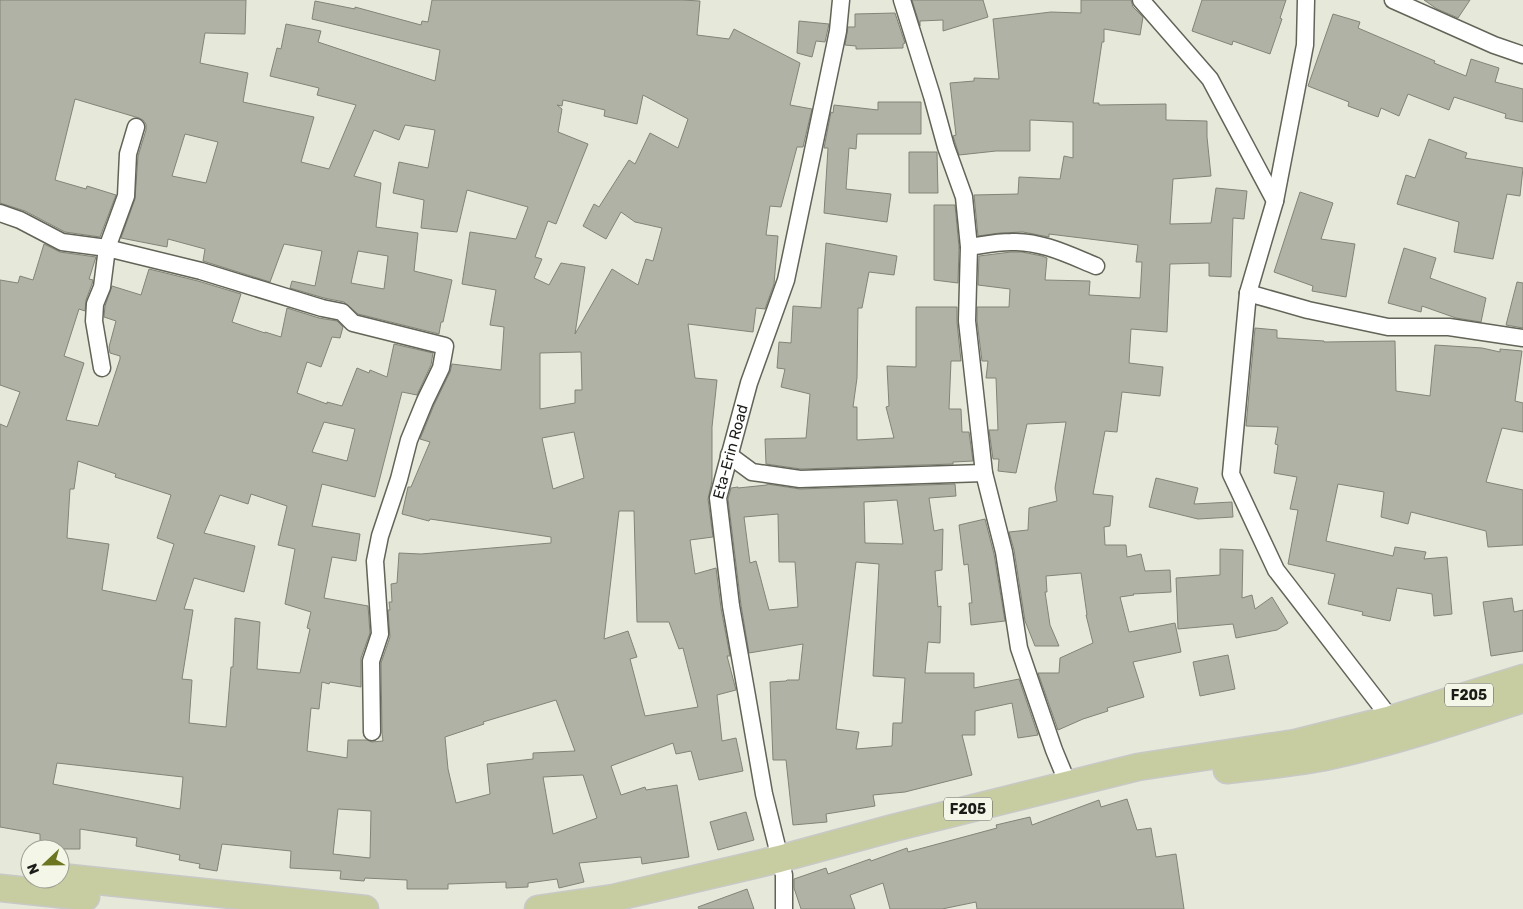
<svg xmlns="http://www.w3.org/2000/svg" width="1523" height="909" viewBox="0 0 1523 909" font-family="Rubik,sans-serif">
	<rect width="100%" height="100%" fill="#e6e9da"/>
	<!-- building -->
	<g fill="#afb2a4" stroke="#818477" fill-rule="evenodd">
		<path d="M 0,0 L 246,0 L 245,34 L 205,33 L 200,63 L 248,73 L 243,102 L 314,117 L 301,162 L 329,169 L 356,105 L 317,95 L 319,88 L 270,76 L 277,48 L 281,49 L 286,24 L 321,31 L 318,42 L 435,81 L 440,50 L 312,19 L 315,1 L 355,9 L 355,7 L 421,25 L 422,21 L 428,22 L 432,0 L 682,0 L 700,1 L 697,35 L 729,39 L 734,29 L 800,63 L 790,105 L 812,109 L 803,147 L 797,147 L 781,207 L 770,206 L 766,235 L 778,236 L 774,284 L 765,309 L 756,308 L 753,332 L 688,324 L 695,378 L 717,380 L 712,427 L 712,481 L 708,499 L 713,537 L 690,540 L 695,574 L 716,568 L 721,608 L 730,656 L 727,656 L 736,690 L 717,695 L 722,741 L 736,738 L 743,771 L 699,780 L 691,751 L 676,754 L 673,743 L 611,766 L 621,795 L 645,787 L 646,790 L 677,785 L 689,857 L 642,864 L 641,857 L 579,863 L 584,882 L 559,888 L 557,879 L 528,883 L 528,887 L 506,888 L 506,882 L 448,884 L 448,889 L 407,889 L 407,880 L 365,878 L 364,881 L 340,879 L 341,871 L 290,868 L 291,851 L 222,844 L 217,871 L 199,868 L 200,864 L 179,860 L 180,855 L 136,846 L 137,838 L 80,829 L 80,849 L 40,849 L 40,834 L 0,827 L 0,424 L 7,427 L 20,392 L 0,385 L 0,280 L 18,283 L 20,276 L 33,280 L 44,244 L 60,252 L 96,257 L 89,279 L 93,280 L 92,284 L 86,300 L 85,311 L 79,309 L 64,356 L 84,363 L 66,420 L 98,426 L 120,359 L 120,356 L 110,353 L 109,347 L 116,321 L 104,317 L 105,306 L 112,286 L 141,295 L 149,269 L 198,281 L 241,294 L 232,322 L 265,333 L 265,332 L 281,337 L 287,308 L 319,318 L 337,321 L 343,327 L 340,338 L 332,337 L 321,367 L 307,362 L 297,393 L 327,404 L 327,402 L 342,406 L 357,368 L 369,373 L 370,370 L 387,377 L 394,344 L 433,353 L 431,365 L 417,395 L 402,392 L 375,497 L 322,484 L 312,526 L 360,534 L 356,561 L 332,557 L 324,598 L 368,606 L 370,633 L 361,658 L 361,687 L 330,682 L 329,684 L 322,682 L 319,709 L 311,708 L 307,751 L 347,758 L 348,740 L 367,740 L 372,742 L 383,741 L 382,733 L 381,663 L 390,637 L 388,610 L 390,610 L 389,602 L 392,602 L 391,584 L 397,583 L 399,553 L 421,554 L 551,543 L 551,537 L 430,519 L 429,521 L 402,514 L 408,487 L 411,487 L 430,442 L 420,439 L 434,405 L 450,372 L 452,364 L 501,370 L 504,327 L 490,325 L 496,290 L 462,284 L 470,232 L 516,239 L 528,207 L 467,190 L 457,232 L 421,228 L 424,200 L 393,193 L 399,162 L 428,168 L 435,130 L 405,125 L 399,140 L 374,130 L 354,176 L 381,183 L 376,227 L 418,233 L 414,271 L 452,280 L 443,322 L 441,322 L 439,334 L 358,314 L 344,302 L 324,298 L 290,288 L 292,281 L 315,286 L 322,251 L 284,244 L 270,282 L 203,261 L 205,249 L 168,239 L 167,247 L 121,238 L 135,199 L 138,156 L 146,130 L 146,124 L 143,120 L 139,118 L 75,99 L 55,180 L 86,189 L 87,186 L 116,195 L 100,237 L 65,232 L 25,211 L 0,203 ZM 643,95 L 688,119 L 678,148 L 650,133 L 635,164 L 629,160 L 599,207 L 594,204 L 583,226 L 606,239 L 621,212 L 635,222 L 662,228 L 653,261 L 646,259 L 638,285 L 612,269 L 575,334 L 585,267 L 561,263 L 549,285 L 534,278 L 542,259 L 535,257 L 548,221 L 556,224 L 588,144 L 558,132 L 562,109 L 557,105 L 562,106 L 563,100 L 605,110 L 604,116 L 637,124 ZM 185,134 L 218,142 L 206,183 L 172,176 ZM 358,251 L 388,256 L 384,289 L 351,283 ZM 581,352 L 582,390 L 575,390 L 575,403 L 540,409 L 540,353 ZM 324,422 L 355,429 L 347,461 L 312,452 ZM 574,432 L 584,478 L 553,489 L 542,438 ZM 78,461 L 116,474 L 115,477 L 171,495 L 157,538 L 174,544 L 156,601 L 102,590 L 109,544 L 67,538 L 70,489 L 74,489 ZM 251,494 L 287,506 L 278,545 L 295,549 L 285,604 L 311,612 L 307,628 L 310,629 L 300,673 L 257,669 L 260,622 L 235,618 L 233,667 L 231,667 L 226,727 L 189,723 L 192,680 L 182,679 L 193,610 L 184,609 L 194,578 L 244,592 L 255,546 L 204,533 L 220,495 L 248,504 ZM 619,511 L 634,511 L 637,622 L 669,622 L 679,649 L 683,648 L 698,707 L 645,716 L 630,659 L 637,657 L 628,631 L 604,639 ZM 556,700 L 575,751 L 533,753 L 533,759 L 487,764 L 490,794 L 456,803 L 448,769 L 445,737 L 484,724 L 483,722 ZM 57,763 L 183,777 L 180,809 L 53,784 ZM 583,775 L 597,818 L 553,834 L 543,777 ZM 338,809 L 371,811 L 370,858 L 333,854 Z"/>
		<polygon points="912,0 983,0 988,17 943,31 943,20 920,21 920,26"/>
		<polygon points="1081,0 1131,0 1133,7 1143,17 1140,35 1104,29 1104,42 1102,42 1093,103 1099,103 1099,105 1166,104 1166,120 1207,121 1207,137 1211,176 1173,179 1170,224 1211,223 1216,188 1247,191 1244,219 1233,218 1231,277 1209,276 1209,263 1170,264 1167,332 1131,329 1129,363 1163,367 1160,396 1122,392 1117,432 1105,431 1093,494 1113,496 1110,526 1104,527 1105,545 1126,545 1127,557 1141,554 1145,571 1170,570 1171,592 1133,594 1134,595 1120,597 1129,632 1175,623 1181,652 1133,662 1144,697 1107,708 1108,711 1083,719 1058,730 1038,673 1059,673 1060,658 1093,643 1086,615 1087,615 1081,573 1046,576 1047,592 1045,592 1050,625 1059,646 1035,646 1025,621 1014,550 1009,532 1028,530 1029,508 1057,501 1055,488 1066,422 1027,424 1016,473 998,471 999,459 993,459 989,430 998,430 996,378 986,378 988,361 982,361 977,321 977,307 1009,307 1010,289 978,285 979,256 1011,252 1022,252 1042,256 1047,258 1045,280 1090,281 1089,295 1140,298 1142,262 1136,262 1138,245 1049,234 1049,237 1023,232 1000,233 978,236 974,195 1018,194 1019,177 1060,179 1064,156 1073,158 1073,122 1030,120 1030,151 996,151 959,155 953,136 956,135 950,83 974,81 974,78 999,79 993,19 1051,12 1081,13"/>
		<polygon points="1202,0 1286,0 1280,18 1282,19 1270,54 1233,41 1232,45 1192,31"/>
		<polygon points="1424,0 1470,0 1458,18 1437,9"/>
		<polygon points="895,13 905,43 903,44 903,48 856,49 856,46 845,45 848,27 855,27 855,14"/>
		<polygon points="1333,14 1360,22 1358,28 1435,61 1434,63 1466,76 1471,59 1499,68 1495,82 1523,89 1523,122 1505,118 1506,114 1454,97 1449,110 1408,94 1399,116 1381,108 1378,117 1348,106 1349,102 1308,86"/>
		<polygon points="799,21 829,24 825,42 816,41 812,57 797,53"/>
		<polygon points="878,102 921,102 921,134 857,134 856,149 849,148 846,189 891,194 887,222 824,213 828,148 824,148 831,112 833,113 834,105 878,110"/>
		<polygon points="1429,139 1467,153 1465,158 1523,168 1520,196 1507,194 1493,259 1454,252 1459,222 1397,204 1406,175 1415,178"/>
		<polygon points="909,152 937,152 938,193 909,193"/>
		<polygon points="1300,192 1333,203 1321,239 1355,244 1346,297 1312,291 1313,286 1274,272"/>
		<polygon points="934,205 955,205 959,247 958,283 934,280"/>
		<polygon points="826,243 897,256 894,275 869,272 862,308 858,308 857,378 853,407 857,407 857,440 894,438 886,407 889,406 887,366 916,367 916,307 957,307 957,322 961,361 951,361 949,409 961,409 962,432 969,432 973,461 953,462 953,464 801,469 766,464 765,439 806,438 810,394 781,387 785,369 777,368 779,342 791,343 793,306 821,308"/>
		<polygon points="1404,248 1436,258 1430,278 1486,298 1481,322 1456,318 1422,306 1421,312 1388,303"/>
		<polygon points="1517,282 1523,283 1523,328 1506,325"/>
		<polygon points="1255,328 1277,330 1277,338 1324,341 1324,342 1395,341 1396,391 1430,396 1435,345 1482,348 1500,352 1500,349 1522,351 1515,401 1523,403 1523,432 1502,428 1486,482 1523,490 1523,545 1488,547 1486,531 1411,512 1408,524 1381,517 1384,492 1338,484 1326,541 1393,556 1395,547 1426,552 1424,559 1447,557 1452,614 1434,616 1432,594 1397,588 1390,621 1362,615 1363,612 1328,604 1335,574 1288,564 1298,510 1290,509 1297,477 1274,473 1278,445 1275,444 1278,427 1246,426"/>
		<polygon points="1156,478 1198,488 1194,504 1232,502 1233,517 1198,519 1149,507"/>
		<path d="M 767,484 L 800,489 L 955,484 L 956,496 L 929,498 L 934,531 L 943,529 L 942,570 L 935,571 L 938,607 L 941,606 L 940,643 L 928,642 L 925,673 L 974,673 L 974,688 L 1019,679 L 1038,735 L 1018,738 L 1012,703 L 975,711 L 975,735 L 962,735 L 972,775 L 905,792 L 873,795 L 875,806 L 826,814 L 827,822 L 793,825 L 786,760 L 773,760 L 770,682 L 786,681 L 787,680 L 799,680 L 803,644 L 749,653 L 741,605 L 728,499 L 731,488 L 738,487 L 738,488 L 767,485 ZM 897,500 L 903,544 L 865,543 L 864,502 ZM 778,514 L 779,562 L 795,562 L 798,607 L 769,610 L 756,561 L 750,563 L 744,517 ZM 856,562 L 879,564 L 873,676 L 905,678 L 902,723 L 893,723 L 892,746 L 856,749 L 859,732 L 836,729 Z"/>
		<polygon points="985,519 994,554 1005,621 971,625 969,603 972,603 968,564 964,565 959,525"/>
		<polygon points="1220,549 1243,550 1242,598 1252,595 1255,609 1272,597 1288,623 1277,630 1236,638 1233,624 1178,629 1176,578 1220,575"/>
		<polygon points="1512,598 1514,612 1523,610 1523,651 1491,656 1483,602"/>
		<polygon points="1228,655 1235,689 1200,696 1193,662"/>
		<polygon points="1127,799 1137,830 1151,828 1156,857 1176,854 1184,909 977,909 976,902 942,909 890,909 883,883 850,895 855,909 801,909 794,888 794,879 826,868 828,874 870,859 871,861 907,848 908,852 997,828 996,825 1030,817 1032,825 1099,800 1101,807"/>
		<polygon points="746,812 754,840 718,850 710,822"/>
		<polygon points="747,889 754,909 699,909 698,907"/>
	</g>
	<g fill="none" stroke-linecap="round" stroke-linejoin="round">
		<!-- minor casing -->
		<g stroke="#616457" stroke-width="19">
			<g id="minor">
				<path d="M 902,0 L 932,96 L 946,147 L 964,197 L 969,247 C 983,245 997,242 1011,242 C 1042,241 1069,255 1096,266"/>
				<polyline points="1141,0 1210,79 1275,201"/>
				<polyline points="1306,0 1305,45 1275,201 1248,293 1231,474 1276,570 1391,719"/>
				<polyline points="1393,0 1494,45 1523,55"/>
				<polyline points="0,213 20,220 62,242 107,248 201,271 322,308 342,312 353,323 445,346 441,368 425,401 409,440 399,479 380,536 375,561 380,634 371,661 372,732"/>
				<polyline points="969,247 967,321 984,473 1004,552 1019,648 1054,750 1068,784"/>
				<polyline points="1248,293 1308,310 1388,327 1449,327 1523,338"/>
				<polyline points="102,368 94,321 95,304 102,287 107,248 126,196 128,154 136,127"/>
				<polyline points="729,455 752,472 800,479 984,473"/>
				<path id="s1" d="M 784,909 L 784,875 L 764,794 L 747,696 L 731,606 L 718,498 L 749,383 L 786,280 L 838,31 L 841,0"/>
			</g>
		</g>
		<!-- primary casing -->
		<g stroke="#c8c9c7" stroke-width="29">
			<g id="primary">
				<path d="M 1227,770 C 1261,766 1296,763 1329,756 C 1395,742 1459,720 1523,699"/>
				<polyline points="60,877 365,909"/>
				<polyline points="0,888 86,897"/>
				<polyline points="538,909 613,898 779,859 893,828 1138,767 1295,743 1391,719 1523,678"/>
			</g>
		</g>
		<!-- minor -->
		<use href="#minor" stroke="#fff" stroke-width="16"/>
		<!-- primary -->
		<use href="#primary" stroke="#c7cda1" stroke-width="26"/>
	</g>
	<g text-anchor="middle" stroke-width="4" stroke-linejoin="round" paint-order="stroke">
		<!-- shield labels -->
		<g fill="#f4f6e8" stroke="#5c5d56" stroke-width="1">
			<rect x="1445" y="683.5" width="48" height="23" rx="4"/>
			<rect x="944" y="797.5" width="48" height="23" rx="4"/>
		</g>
		<g font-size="14" font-weight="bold" fill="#1b1c17">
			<text x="1469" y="700">F205</text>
			<text x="968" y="814">F205</text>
		</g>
		<!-- street labels -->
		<g font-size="15" fill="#1b1c17" stroke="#f4f6e8">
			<text dy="5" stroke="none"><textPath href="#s1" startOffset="465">Eta-Erin Road</textPath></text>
		</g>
	</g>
	<!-- north arrow -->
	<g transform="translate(45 864) rotate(248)"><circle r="24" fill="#f4f6e8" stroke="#9d9f94"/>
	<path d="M0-4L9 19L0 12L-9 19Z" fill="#6c751f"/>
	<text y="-8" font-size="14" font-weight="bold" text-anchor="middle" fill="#1b1c17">N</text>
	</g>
</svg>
